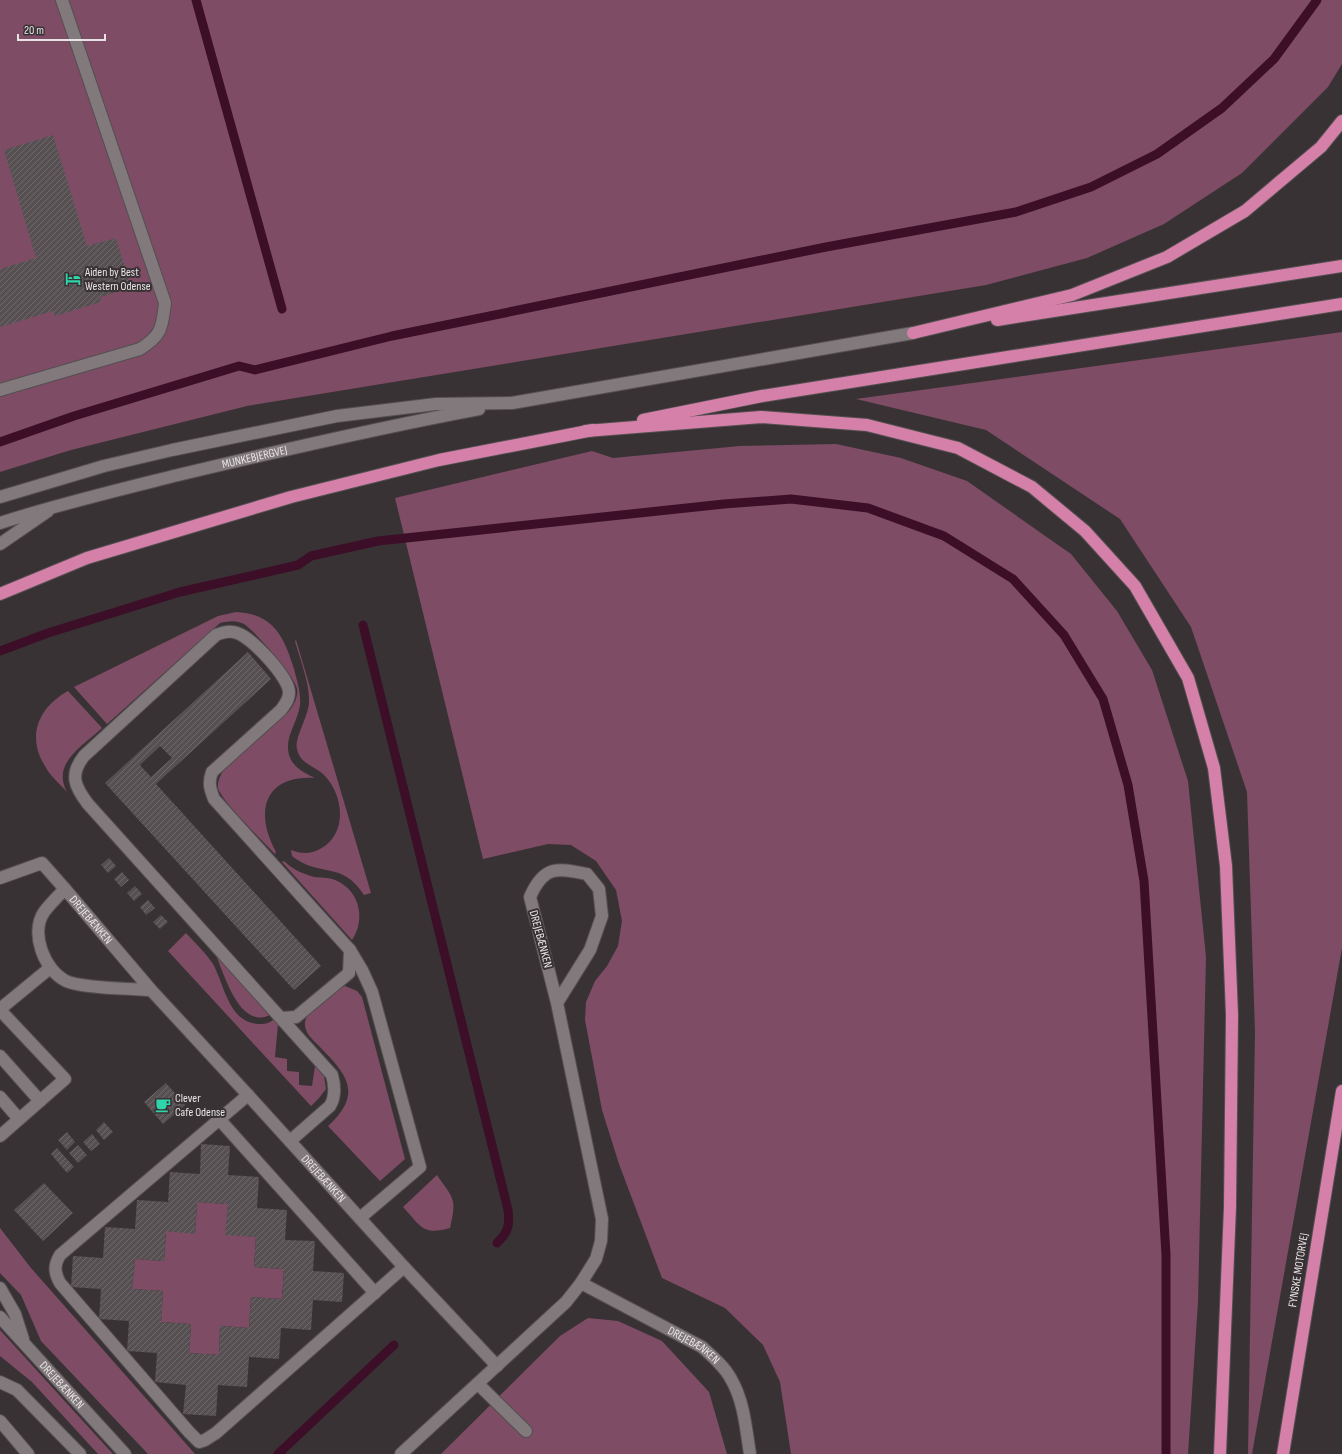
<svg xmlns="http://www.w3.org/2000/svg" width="1342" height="1454" viewBox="0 0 1342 1454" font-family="'Sofia Sans Condensed',sans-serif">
	<defs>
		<pattern id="building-hatch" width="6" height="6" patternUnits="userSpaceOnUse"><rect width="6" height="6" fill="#575053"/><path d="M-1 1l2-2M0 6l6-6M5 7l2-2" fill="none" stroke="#6f696c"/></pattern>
	</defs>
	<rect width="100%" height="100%" fill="#393235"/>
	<!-- green -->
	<g fill="#7e4c64">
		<polygon points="0,0 1342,0 1342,64 1328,87 1242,173 1164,224 1087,258 986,285 247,406 71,450 0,472"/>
		<polygon points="1342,332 1342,948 1252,1454 1248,1454 1255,1032 1247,792 1191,627 1120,519 986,430 856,399"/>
		<polygon points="836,444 901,458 967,481 1071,554 1117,611 1152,670 1188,781 1206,957 1198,1302 1188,1454 791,1454 780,1382 763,1345 725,1308 662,1278 619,1164 602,1110 585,1020 586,1002 595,981 607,966 618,946 622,921 616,890 596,861 571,845 548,844 483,859 395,498 592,451 613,458 740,446"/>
		<path d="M 236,612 C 274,614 284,637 294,669 C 297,681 301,692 300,705 C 298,722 284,737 289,755 C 293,768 305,773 315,778 C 264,775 254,812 276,852 L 275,854 C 263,841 222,802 218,788 C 217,782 220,776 223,771 L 289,711 C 294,705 298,697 297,689 C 296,678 254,630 244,624 C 236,620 229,621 220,623 L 107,724 L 74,687 L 218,616 Z"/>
		<path d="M 296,640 L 371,893 L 364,895 C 342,860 319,878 292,856 L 291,850 C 301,854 311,854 320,849 C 348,834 344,795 324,775 C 315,766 300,764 297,749 C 294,739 308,717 309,703 C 310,683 300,660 295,641 Z"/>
		<path d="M 68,691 L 102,728 C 83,746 51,763 67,792 C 60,784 50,776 45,766 C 26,736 39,707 68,691 Z"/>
		<path d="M 284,861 C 292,869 303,874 314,877 C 321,878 328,877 335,880 C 360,890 366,920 352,940 L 282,862 Z"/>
		<path d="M 186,933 C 195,943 206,953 213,964 C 225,986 229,1024 260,1024 C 266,1024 270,1023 274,1019 L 278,1024 L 275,1057 L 287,1059 L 287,1071 L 299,1072 L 299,1085 L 312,1086 L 315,1066 L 324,1076 L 326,1089 L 319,1098 L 311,1106 L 168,951 Z"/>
		<path d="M 215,953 L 270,1015 C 239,1030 224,973 215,953 Z"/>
		<path d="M 345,986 L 357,991 L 362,997 L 405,1159 L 380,1181 L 328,1126 C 366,1091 344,1072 316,1043 C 310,1037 304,1031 305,1022 C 306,1015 313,1010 318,1005 C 327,997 333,988 345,986 Z"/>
		<path d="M 437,1175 C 454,1200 457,1198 450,1228 C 422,1236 421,1226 403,1207 Z"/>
		<polygon points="197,1202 228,1204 226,1234 256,1237 254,1267 284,1269 282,1299 251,1297 249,1328 220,1326 219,1355 189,1353 191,1324 161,1322 163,1291 132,1289 135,1259 164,1261 166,1231 195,1233"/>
		<polygon points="0,1228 31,1268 195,1454 148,1454 41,1341 21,1295 0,1273"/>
		<polygon points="588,1318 618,1321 662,1341 709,1392 727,1454 441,1454 560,1336"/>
		<polygon points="0,1330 113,1454 98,1454 32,1382 0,1356"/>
	</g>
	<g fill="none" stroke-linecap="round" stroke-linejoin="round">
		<!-- stream -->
		<g stroke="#3c0e27" stroke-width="9">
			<polyline points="196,0 282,309"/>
			<polyline points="0,442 74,416 239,366 255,370 392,336 826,247 1016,212 1091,187 1157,154 1222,108 1274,59 1317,0"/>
			<path d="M 363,625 L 508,1210 C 510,1225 508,1233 497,1243"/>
			<polyline points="0,651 48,633 180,592 298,565 311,556 378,541 724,504 791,499 868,508 944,536 1013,579 1064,635 1103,699 1128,785 1144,881 1166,1255 1166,1454"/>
			<polyline points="278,1454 394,1345"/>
		</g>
	</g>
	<!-- building -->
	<g fill="url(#building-hatch)" fill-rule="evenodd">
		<polygon points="53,135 87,246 116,238 131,288 100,297 101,302 55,316 53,311 0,327 0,269 36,258 4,150"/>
		<path d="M 248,652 L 271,679 L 156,784 L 321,966 L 294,990 L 105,783 ZM 160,746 L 172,758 L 151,777 L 140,765 Z"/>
		<polygon points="109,858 116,866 108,873 101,865"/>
		<polygon points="122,872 129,880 121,887 114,879"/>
		<polygon points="135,886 142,894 134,901 127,893"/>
		<polygon points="148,900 155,908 146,915 140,907"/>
		<polygon points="161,915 168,922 160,929 153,922"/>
		<polygon points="166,1083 185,1105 163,1124 144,1102"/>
		<polygon points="104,1122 113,1132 104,1140 96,1130"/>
		<polygon points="67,1132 75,1142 67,1150 58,1140"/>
		<polygon points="92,1134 100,1144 91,1151 83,1142"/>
		<path d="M 201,1144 L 230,1146 L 228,1175 L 259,1177 L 257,1208 L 287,1210 L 285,1240 L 315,1241 L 313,1271 L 344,1273 L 342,1302 L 313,1300 L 311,1330 L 281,1328 L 279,1359 L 249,1357 L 247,1387 L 218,1385 L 216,1416 L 183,1414 L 186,1385 L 155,1382 L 157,1353 L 127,1351 L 129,1321 L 99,1319 L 101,1289 L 71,1287 L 73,1256 L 103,1258 L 105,1227 L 135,1229 L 137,1200 L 168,1202 L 170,1172 L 200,1174 ZM 197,1202 L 228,1204 L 225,1235 L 256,1237 L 254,1267 L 284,1269 L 282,1299 L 251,1297 L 249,1328 L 220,1326 L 219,1355 L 189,1353 L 191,1324 L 161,1322 L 163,1291 L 132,1289 L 135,1259 L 164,1261 L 166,1231 L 195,1234 Z"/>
		<polygon points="78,1145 87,1155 78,1163 69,1153"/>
		<polygon points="57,1148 74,1167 67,1173 51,1154"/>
		<polygon points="44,1183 73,1213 43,1241 14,1210"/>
	</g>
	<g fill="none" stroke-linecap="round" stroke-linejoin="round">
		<!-- minor casing -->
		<g stroke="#544f51" stroke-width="14">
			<g id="minor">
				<path d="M 0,390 L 140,349 C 162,335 162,328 165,303 L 62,0"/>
				<polyline points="0,497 104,466 172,450 337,416 436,404 512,403 913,333"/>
				<path id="s1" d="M 0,523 C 59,504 118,490 178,475 C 278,451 378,428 479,409"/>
				<polyline points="0,544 48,511"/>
				<polyline points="0,878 42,863 65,889"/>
				<path id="s2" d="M 151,990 C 132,989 80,988 66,981 C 44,970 30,933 44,912 C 50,904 58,896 65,889 L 151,990 L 248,1095 L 404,1267 L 497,1366"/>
				<polyline points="0,1009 50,968"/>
				<polyline points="0,1010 65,1079 0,1136"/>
				<polyline points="281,1018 296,1017 349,973 350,950"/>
				<polyline points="0,1056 40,1101"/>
				<path d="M 248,1095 L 60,1255 C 54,1265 54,1272 60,1283 L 189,1432 L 199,1442 L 205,1440 L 216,1433 L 404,1267"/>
				<polyline points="0,1097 19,1119"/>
				<polyline points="219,1119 375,1293"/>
				<path d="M 290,1141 L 330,1106 C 336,1096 335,1086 332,1075 L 88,804 C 75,787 69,775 84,756 L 216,635 C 223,632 230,630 237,633 C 251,637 290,678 289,693 C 289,700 285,704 281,710 L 212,772 C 208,783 210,789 214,799 L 350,950 L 362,970 L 372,992 L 420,1167 L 360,1218"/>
				<path id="s3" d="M 581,1283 L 702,1347 C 712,1356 725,1367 731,1379 C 744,1401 746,1429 750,1454"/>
				<polyline points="0,1288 15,1314 23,1339"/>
				<path id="s4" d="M 0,1317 L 125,1454"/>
				<polyline points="0,1382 17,1390 80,1454"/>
				<polyline points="478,1384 526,1431"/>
				<polyline points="0,1421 28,1454"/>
				<path d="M 401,1454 L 566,1302 L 581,1283 L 596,1259 L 601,1241 L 602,1219 L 557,1003 L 530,897 C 544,865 557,868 587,874 L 599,889 L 602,916 L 590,950 L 557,1003"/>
			</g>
		</g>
		<!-- highway casing -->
		<g stroke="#544f51" stroke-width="14">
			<g id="highway">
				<polyline points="997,320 1342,266"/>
				<polyline points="913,333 1072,295 1167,257 1245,211 1321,147 1342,121"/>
				<polyline points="643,420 762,396 1342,304"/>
				<polyline points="586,431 761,417 867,425 958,448 1032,487 1085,531 1135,586 1188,678 1214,768 1226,866 1232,1015 1230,1207 1220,1454"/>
				<polyline points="0,594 87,558 291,497 439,460 593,430"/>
				<polyline points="1283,1454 1342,1091"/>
			</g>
		</g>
		<!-- minor -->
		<use href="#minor" stroke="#81797c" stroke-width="12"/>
		<!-- highway -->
		<use href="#highway" stroke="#d480a8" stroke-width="12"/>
	</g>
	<!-- icons -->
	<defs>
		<g id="hotel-bare" transform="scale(1.2)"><path d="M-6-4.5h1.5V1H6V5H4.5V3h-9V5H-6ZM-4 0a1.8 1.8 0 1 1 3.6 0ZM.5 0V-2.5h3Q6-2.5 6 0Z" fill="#2fd4aa" stroke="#393235" stroke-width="2.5" paint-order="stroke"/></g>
		<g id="cafe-bare" transform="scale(1.2)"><path d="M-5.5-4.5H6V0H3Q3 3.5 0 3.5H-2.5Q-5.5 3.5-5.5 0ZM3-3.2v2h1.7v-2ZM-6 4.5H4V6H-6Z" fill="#2fd4aa" stroke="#393235" stroke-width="2.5" paint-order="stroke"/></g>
	</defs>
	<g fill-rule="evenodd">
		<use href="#hotel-bare" x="73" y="279"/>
		<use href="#cafe-bare" x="163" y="1105"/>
	</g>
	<g text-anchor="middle" stroke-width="4" stroke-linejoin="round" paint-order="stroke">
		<!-- poi labels -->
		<g font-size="12" fill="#e8e4e6" stroke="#393235" text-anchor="start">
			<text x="85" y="276">Aiden by Best<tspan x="85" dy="14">Western Odense</tspan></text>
			<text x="175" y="1102">Clever<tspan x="175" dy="14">Cafe Odense</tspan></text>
		</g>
		<!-- street labels -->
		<g font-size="12" fill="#e8e4e6" stroke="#393235">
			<text dy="4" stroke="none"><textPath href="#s1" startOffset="263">MUNKEBJERGVEJ</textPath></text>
			<text dy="4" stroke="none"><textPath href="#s2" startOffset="237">DREJEBÆNKEN</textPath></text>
			<text transform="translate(541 939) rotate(75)" y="4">DREJEBÆNKEN</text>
			<text dy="4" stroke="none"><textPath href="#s2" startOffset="585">DREJEBÆNKEN</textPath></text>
			<text transform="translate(1298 1270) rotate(-81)" y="4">FYNSKE MOTORVEJ</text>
			<text dy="4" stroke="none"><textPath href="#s3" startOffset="129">DREJEBÆNKEN</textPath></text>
			<text dy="4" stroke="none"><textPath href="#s4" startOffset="92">DREJEBÆNKEN</textPath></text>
		</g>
	</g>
	<!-- scale -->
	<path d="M18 34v6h87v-6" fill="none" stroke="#e8e4e6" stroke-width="2"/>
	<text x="24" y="34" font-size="12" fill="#e8e4e6" stroke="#393235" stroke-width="3" paint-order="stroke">20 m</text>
</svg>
